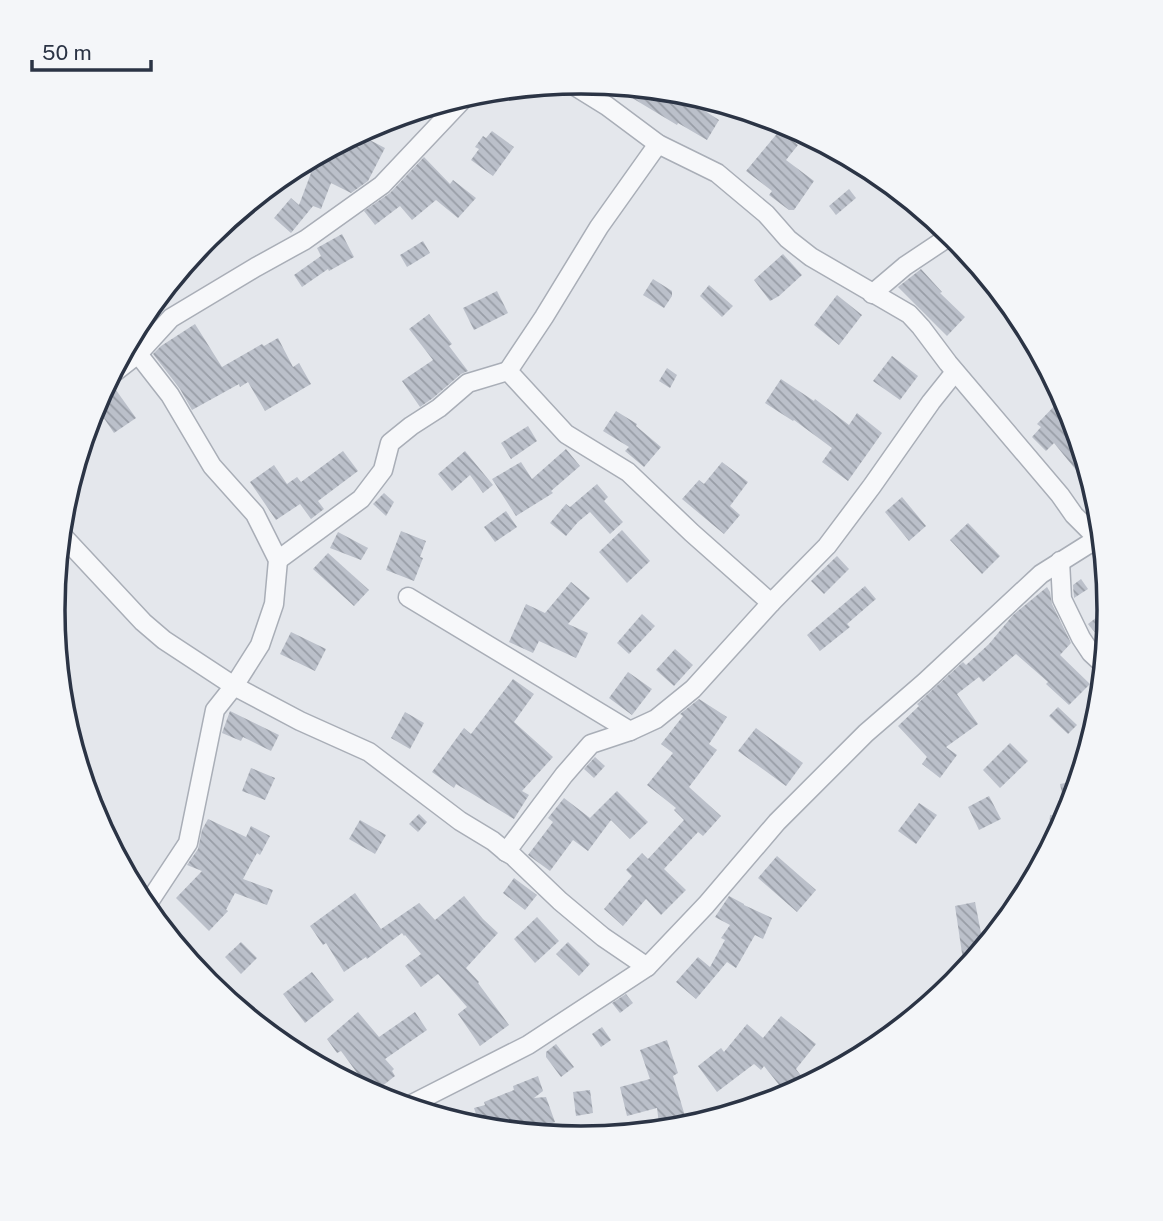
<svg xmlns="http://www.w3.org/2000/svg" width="1163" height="1221" viewBox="0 0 1163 1221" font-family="'Public Sans',sans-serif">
	<defs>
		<pattern id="building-back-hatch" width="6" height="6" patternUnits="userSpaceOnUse" patternTransform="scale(1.75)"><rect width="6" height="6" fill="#bbc0ca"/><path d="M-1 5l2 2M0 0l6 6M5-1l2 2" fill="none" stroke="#989da6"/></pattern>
	</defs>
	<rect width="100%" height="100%" fill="#e4e7ec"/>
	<!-- building -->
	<g fill="url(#building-back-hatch)">
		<polygon points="609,84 681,91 693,98 691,102 719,120 707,140 678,123 677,125"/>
		<polygon points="780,130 798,145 786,160 814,181 794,210 789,210 769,195 772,191 746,171"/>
		<polygon points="492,131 514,147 493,176 471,160 479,149 475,147 483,136 486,138"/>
		<polygon points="364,137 385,148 368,181 351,193 331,183 321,209 313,206 291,233 274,218 291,198 299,205 311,173 307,172 312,158 343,141 359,147"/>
		<polygon points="424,157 450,184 453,180 476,198 458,218 436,200 412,220 400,206 375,225 364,211 390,193"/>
		<polygon points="849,189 856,198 836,215 829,206"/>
		<polygon points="342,234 354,257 329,271 328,269 302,287 294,275 321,256 317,248"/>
		<polygon points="423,241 430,253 407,267 400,255"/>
		<polygon points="783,254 802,275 779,296 770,301 754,280"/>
		<polygon points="921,269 942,292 940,293 965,317 947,336 898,287"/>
		<polygon points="653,279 672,291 672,296 664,308 643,295"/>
		<polygon points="709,285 733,306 722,317 700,296"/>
		<polygon points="497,291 508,313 474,330 463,308"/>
		<polygon points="837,295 862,315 839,345 814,325"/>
		<polygon points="429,314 452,344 449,346 468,371 461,374 433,398 420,407 402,381 433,360 409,329"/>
		<polygon points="195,324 222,367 262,344 264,346 278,338 293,367 299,363 311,384 265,411 248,382 240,387 239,384 192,410 180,389 153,354 161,346"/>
		<polygon points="892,356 918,376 900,400 873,381"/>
		<polygon points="667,368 677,375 670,388 659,381"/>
		<polygon points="781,379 814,401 815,399 849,425 857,413 882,433 848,481 822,462 832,448 794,420 793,421 765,403"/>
		<polygon points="110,386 113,386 136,418 114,433 95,405 101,392"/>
		<polygon points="1064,396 1070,408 1093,484 1079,467 1076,470 1054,443 1046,451 1032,437 1041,427 1037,424"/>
		<polygon points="616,411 637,424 636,426 661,447 644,467 625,451 629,447 603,431"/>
		<polygon points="528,426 537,441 511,459 501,443"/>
		<polygon points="566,449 580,466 551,491 553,493 516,516 492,479 521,462 532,479"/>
		<polygon points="343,451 358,471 318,501 324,509 311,519 300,504 276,520 250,482 274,465 287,484 297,477 301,482"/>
		<polygon points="465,451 493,485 483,493 470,475 452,491 438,474"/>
		<polygon points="722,462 748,482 730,506 740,515 724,534 682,499 699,480 704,484"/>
		<polygon points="597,484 608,497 604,501 623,522 610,534 590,512 578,522 566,536 550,523 566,504 570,507"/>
		<polygon points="384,493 394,502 386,516 373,504"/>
		<polygon points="902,497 926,526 909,541 885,512"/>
		<polygon points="506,511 517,527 495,542 484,527"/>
		<polygon points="968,523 1000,556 982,574 950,540"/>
		<polygon points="622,530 650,561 627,583 599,552"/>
		<polygon points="401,531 426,541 420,557 423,558 414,581 386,570"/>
		<polygon points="338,532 368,548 361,560 330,548"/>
		<polygon points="328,553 369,590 354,606 313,569"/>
		<polygon points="837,556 849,569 824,594 811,581"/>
		<polygon points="1081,579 1088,589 1074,598 1073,585"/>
		<polygon points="571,582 590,598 568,624 588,633 576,658 539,641 533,653 509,642 526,604 545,613"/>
		<polygon points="865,586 876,599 847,624 850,627 820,651 807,635"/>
		<polygon points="1047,587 1050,592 1052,604 1071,643 1060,655 1090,684 1069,705 1046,684 1048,682 1016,654 983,682 979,677 957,694 978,724 946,747 957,755 940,778 922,764 927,757 898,726 919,706 917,704 963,662 966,665 989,644 1013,615"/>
		<polygon points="1110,607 1110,611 1107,647 1088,624"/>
		<polygon points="642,614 655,626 629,654 617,643"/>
		<polygon points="291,632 326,649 315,671 280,654"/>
		<polygon points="675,649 693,665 674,686 656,670"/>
		<polygon points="628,672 652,689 632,715 609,698"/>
		<polygon points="513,679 534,694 514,722 553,757 522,791 529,795 514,819 456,784 454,788 432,772 464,728 471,734"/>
		<polygon points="699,699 727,717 709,744 717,750 689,787 721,816 703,836 698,832 664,869 686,890 661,915 646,899 623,926 604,909 632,876 626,870 642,853 648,859 684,820 674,810 676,808 647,785 673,753 661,744 683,716 680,714"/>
		<polygon points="1058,707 1077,725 1068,734 1049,716"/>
		<polygon points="230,711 279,735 271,751 243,737 241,741 222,733"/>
		<polygon points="405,712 424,723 410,749 391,738"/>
		<polygon points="756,728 803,763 786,786 738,751"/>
		<polygon points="1010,743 1028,761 1000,788 983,770"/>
		<polygon points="595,757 605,766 594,778 584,769"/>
		<polygon points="251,768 275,778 265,800 242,791"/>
		<polygon points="1080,780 1070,813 1060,832 1049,831 1050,815 1067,817 1060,784"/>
		<polygon points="617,791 648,822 630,839 611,820 588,851 573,840 550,871 528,855 553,822 548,818 564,798 590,818"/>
		<polygon points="989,796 1001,819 979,830 968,807"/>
		<polygon points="919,803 937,815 916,844 898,831"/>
		<polygon points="419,814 427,822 418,832 409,824"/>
		<polygon points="208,819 246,837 251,826 270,836 260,855 257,853 243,879 273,890 267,905 235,893 226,910 228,911 209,931 176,898 202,871 187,865 198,849 202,830"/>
		<polygon points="360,820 386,835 375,854 349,839"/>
		<polygon points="777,856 816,890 797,912 758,878"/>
		<polygon points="514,878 537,895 525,910 503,893"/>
		<polygon points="355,893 381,929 419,903 435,920 464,896 483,919 498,933 466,968 479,982 478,983 509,1025 480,1046 458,1014 467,1007 438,974 421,987 405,966 421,954 405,935 404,936 402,933 367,959 366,957 344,972 326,943 323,945 310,926"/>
		<polygon points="729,896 744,904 744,905 772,918 763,939 755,935 736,968 727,962 696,999 676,982 698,957 710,967 725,940 721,938 730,925 715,917"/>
		<polygon points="975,902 982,938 985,938 987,947 979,956 963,960 955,906"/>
		<polygon points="537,917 559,941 535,963 514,939"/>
		<polygon points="241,942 257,958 241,974 225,957"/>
		<polygon points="568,942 590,964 579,976 556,954"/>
		<polygon points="312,972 334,1000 305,1023 283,994"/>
		<polygon points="626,994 633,1003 620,1013 612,1003"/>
		<polygon points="358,1012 379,1037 415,1012 427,1030 385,1059 394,1069 392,1071 395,1076 371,1095 365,1092 359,1084 363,1081 341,1051 337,1053 327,1039"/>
		<polygon points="781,1016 816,1044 796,1069 802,1077 784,1091 764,1066 761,1070 754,1064 717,1092 698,1066 721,1048 724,1052 747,1024 763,1038"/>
		<polygon points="602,1027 611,1040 601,1047 592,1034"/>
		<polygon points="667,1040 678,1073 673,1076 688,1126 687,1126 687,1129 684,1129 660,1132 657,1108 627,1116 620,1087 650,1079 640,1050"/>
		<polygon points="556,1044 574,1067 561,1077 546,1057 546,1052"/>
		<polygon points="538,1076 543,1091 534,1098 546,1097 555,1122 523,1134 478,1129 450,1121 476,1114 474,1108 485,1105 484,1102 514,1090 513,1086"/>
		<polygon points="590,1090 593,1113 576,1116 573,1092"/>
	</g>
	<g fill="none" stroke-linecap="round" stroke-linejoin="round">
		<!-- minor casing -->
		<g stroke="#a9aeb7" stroke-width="21">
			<g id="minor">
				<polyline points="570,83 607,106 658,144 717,173 766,214 788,239 811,257 909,314 921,327 948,363 1060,495 1074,515 1097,538"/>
				<polyline points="872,294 905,266 953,234"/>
				<polyline points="138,354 170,395 212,466 255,514 278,560 274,604 260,645 234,686 215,710 188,843 145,908"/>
				<polyline points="111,375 138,354 171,318 256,267 305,240 382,185 467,95"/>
				<polyline points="60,533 143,622 164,640 234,686 300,721 369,752 460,821 493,841 506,852 513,856 560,901 603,937 647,967"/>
				<polyline points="278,560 361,499 383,470 390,443 411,426 439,408 468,383 508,371"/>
				<polyline points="1060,561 1062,599 1081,638 1091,653 1105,666"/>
				<polyline points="408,597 630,731"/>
				<polyline points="771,603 827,546 872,486 931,402 955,372"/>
				<polyline points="506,852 564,775 591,744 630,731 656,719 693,689 771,603 692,533 628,472 566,434 508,371 544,317 599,227 658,144"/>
				<polyline points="406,1107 528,1045 647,967 706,905 777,822 866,733 925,682 1041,574 1103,535"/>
			</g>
		</g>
		<!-- minor -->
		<use href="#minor" stroke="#f7f8fa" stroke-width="18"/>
	</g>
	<!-- crop -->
	<path d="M0 0H1163V1221H0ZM65 610a516 516 0 1 1 1032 0a516 516 0 1 1-1032 0Z" fill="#f4f6f9" fill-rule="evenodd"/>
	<path fill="none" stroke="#2b3445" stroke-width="3.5" d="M65 610a516 516 0 1 1 1032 0a516 516 0 1 1-1032 0Z"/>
	<!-- scale -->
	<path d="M32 60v10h119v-10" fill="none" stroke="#2b3445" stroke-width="3.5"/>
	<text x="42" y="60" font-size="21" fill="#2b3445" stroke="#f4f6f9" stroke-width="5" paint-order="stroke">50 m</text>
</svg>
